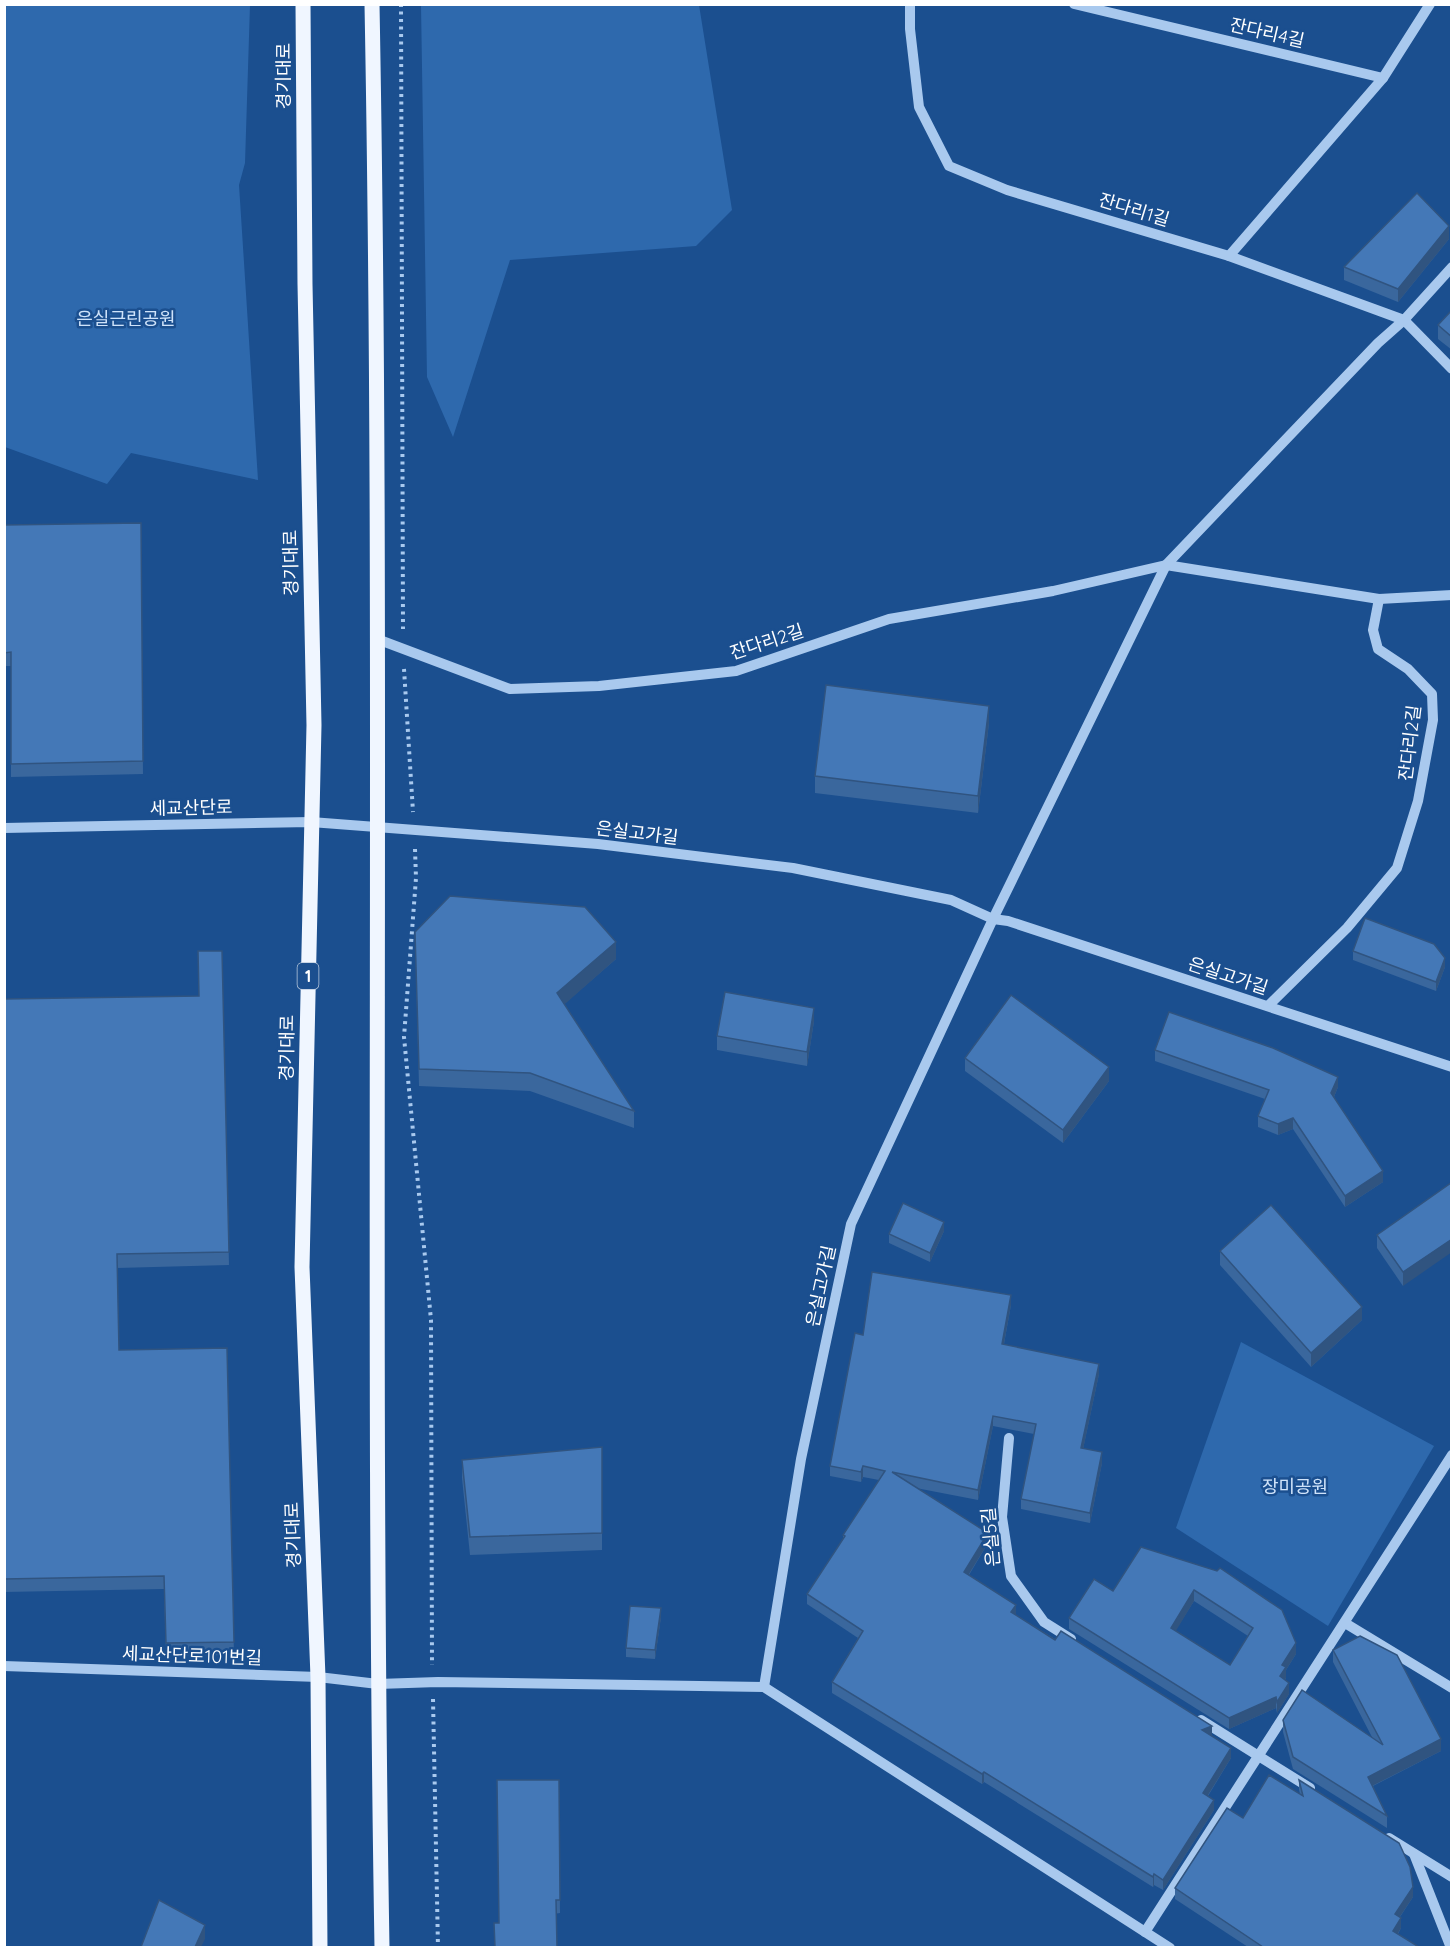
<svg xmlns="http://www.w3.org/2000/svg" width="1456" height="1952" viewBox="0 0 1456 1952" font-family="Quicksand,'Noto Sans KR',sans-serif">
	<rect width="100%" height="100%" fill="#1b4f8f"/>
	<!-- green -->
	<g fill="#2e69ad">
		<polygon points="5,4 250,5 245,163 239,185 258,480 131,453 107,484 5,447"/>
		<polygon points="421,5 699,5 732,210 696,246 510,260 453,437 427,377"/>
		<polygon points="1241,1342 1434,1446 1328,1626 1176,1528"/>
	</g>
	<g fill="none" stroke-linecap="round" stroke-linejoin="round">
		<!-- path -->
		<g stroke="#a9c9ee" stroke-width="4" stroke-dasharray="3 4.5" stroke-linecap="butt">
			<polyline points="401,4 403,629"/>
			<polyline points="404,669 413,812"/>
			<polyline points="415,849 416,878 404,1037 431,1320 432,1665"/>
			<polyline points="433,1699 438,1948"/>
		</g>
		<!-- minor -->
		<g stroke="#a9c9ee" stroke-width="10">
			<polyline points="910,4 910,29 919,107 949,166 1007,190 1229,256 1404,320 1452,369"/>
			<polyline points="1074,4 1383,78"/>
			<polyline points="1229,256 1383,78 1430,4"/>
			<polyline points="377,639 510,689 599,686 736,671 889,619 1053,591 1166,565 1379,599 1452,595"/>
			<polyline points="4,828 311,822 598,844 793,868 951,900 993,919 1008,921 1452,1067"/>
			<polyline points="1268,1006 1347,928 1397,868 1418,801 1433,720 1432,694 1408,669 1378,649 1373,630 1379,599"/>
			<polyline points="1009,1438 1002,1517 1011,1576 1044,1622 1071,1639"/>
			<polyline points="1345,1623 1452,1688"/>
			<polyline points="4,1666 318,1677 378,1684 438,1682 764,1687 1170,1948"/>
			<polyline points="764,1687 801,1459 851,1224 993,919 1166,565 1378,343 1404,320 1452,267"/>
			<polyline points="1201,1720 1310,1788"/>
			<polyline points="1389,1838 1452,1877"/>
			<polyline points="1414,1854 1451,1948"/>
			<polyline points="1145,1932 1452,1455"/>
		</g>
		<!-- major -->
		<g stroke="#f0f6ff" stroke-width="15">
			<polyline points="303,4 305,284 314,725 302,1267 318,1677 320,1948"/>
			<path d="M 372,4 C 384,652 371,1300 382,1948"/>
		</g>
	</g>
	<!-- wall -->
	<g fill="#3a679d" fill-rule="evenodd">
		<polygon points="1449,239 1398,302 1344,280 1344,267"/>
		<polygon points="1452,310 1452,350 1438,339 1438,325"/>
		<polygon points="141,523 143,774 11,777 11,666 4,666 4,525"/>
		<polygon points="989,723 978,813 815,793 815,776"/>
		<polygon points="415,932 616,959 564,1004 634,1111 634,1128 530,1091 419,1086"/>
		<polygon points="222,951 229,1265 117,1268 119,1350 227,1348 234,1655 166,1656 164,1589 4,1592 4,999 199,996"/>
		<polygon points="1353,951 1445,967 1436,991 1353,960"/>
		<polygon points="814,1021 807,1066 717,1050 717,1036"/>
		<polygon points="1155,1050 1338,1087 1334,1097 1383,1182 1345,1207 1293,1129 1278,1135 1258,1127 1258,1116 1265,1099 1155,1061"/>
		<polygon points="965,1058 1109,1081 1063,1143 965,1071"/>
		<polygon points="1451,1183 1403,1286 1377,1248 1377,1235"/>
		<polygon points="944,1231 930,1262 889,1243 889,1234"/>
		<polygon points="1220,1251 1362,1320 1311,1367 1220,1265"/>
		<polygon points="1011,1305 1004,1344 1099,1374 1083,1449 1102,1463 1090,1523 1021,1509 1021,1499 1034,1434 993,1426 978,1500 916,1488 988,1543 969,1575 1016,1615 1212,1736 1231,1758 1208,1796 1214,1810 1163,1890 1154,1885 1153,1887 984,1782 982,1784 832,1693 832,1682 858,1638 807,1604 807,1594 843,1540 843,1535 879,1480 863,1477 861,1482 830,1476 830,1466 863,1335"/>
		<polygon points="602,1447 602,1550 470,1555 462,1478 462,1460"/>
		<path d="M 1141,1547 L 1296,1654 L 1286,1670 L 1286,1678 L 1285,1680 L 1289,1694 L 1277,1713 L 1276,1708 L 1229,1729 L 1069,1629 L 1069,1618 L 1113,1591 ZM 1194,1601 L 1248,1636 L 1230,1665 L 1175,1631 Z"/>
		<polygon points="661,1617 655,1659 626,1657 626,1648"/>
		<polygon points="1333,1650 1441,1751 1373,1786 1387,1816 1387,1828 1293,1769 1283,1732 1283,1720 1373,1739 1333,1662"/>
		<polygon points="559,1780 560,1913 498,1923"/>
		<polygon points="1299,1780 1413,1897 1400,1917 1401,1928 1398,1934 1419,1947 1248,1947 1175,1899 1175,1888 1243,1818 1300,1794 1299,1790"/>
	</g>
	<!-- shaded-wall -->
	<g fill="#305480">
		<polygon points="1449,226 1449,239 1398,302 1398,289"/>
		<polygon points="989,706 989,723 978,813 978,796"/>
		<polygon points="616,942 616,959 557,1011 557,993"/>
		<polygon points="1445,958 1445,967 1436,991 1436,982"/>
		<polygon points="814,1008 814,1021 807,1066 807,1052"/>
		<polygon points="1109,1067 1109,1081 1063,1143 1063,1130"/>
		<polygon points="1338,1077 1338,1087 1331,1104 1331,1093"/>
		<polygon points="1293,1118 1293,1129 1278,1135 1278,1124"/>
		<polygon points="1383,1171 1383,1182 1345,1207 1345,1196"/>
		<polygon points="944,1222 944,1231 930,1262 930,1253"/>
		<polygon points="1452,1239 1452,1252 1403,1286 1403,1272"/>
		<polygon points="1011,1295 1011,1305 1002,1354 1002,1344"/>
		<polygon points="1362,1307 1362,1320 1311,1367 1311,1353"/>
		<polygon points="1099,1364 1099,1374 1081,1459 1081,1448"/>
		<polygon points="993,1416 993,1426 978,1500 978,1490"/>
		<polygon points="1102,1452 1102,1463 1090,1523 1090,1513"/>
		<polygon points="863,1466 863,1477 861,1482 861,1472"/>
		<polygon points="988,1533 988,1543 964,1582 964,1572"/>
		<polygon points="1194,1590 1194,1601 1171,1639 1171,1628"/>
		<polygon points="1016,1605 1016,1615 1011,1612"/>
		<polygon points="661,1608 661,1617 655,1659 655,1650"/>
		<polygon points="1296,1643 1296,1654 1286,1670 1286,1678 1280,1687 1280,1676 1282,1665"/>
		<polygon points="1289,1683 1289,1694 1277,1713 1277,1702"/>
		<polygon points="1276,1697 1276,1708 1229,1729 1229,1718"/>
		<polygon points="1212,1726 1212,1736 1202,1730"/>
		<polygon points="1441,1739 1441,1751 1368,1788 1368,1777"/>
		<polygon points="1231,1748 1231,1758 1203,1803 1203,1793"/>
		<polygon points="984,1772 984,1782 982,1784 982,1774"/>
		<polygon points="1214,1800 1214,1810 1163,1890 1163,1880"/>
		<polygon points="1154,1874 1154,1885 1153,1887 1153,1877"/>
		<polygon points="1413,1887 1413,1897 1395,1924 1395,1914"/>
		<polygon points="1401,1918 1401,1928 1393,1941 1393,1931"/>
		<polygon points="205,1925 205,1939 201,1947 195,1947"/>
	</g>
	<!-- building -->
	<g fill="#4478b7" stroke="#305480" stroke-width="1.5" fill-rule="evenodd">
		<polygon points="1417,193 1449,226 1398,289 1344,267"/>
		<polygon points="1452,310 1452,337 1438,325"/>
		<polygon points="141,523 143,761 11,764 11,652 4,653 4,525"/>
		<polygon points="826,685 989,706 978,796 815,776"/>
		<polygon points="450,896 585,907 616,942 557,993 634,1111 530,1073 419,1069 415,932"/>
		<polygon points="1365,918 1434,944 1445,958 1436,982 1353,951"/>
		<polygon points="198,951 222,951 229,1252 117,1254 119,1350 227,1348 234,1642 166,1643 164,1576 4,1579 4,999 199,996"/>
		<polygon points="725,992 814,1008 807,1052 717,1036"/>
		<polygon points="1011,995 1109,1067 1063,1130 965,1058"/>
		<polygon points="1169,1012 1273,1048 1338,1077 1331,1093 1383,1171 1345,1196 1293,1118 1278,1124 1258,1116 1269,1090 1155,1050"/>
		<polygon points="1451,1183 1452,1239 1403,1272 1377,1235"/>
		<polygon points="903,1203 944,1222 930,1253 889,1234"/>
		<polygon points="1271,1205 1362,1307 1311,1353 1220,1251"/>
		<polygon points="872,1272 1011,1295 1002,1344 1099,1364 1081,1448 1102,1452 1090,1513 1021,1499 1036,1424 993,1416 978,1490 892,1472 988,1533 964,1572 1016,1605 1011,1612 1055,1640 1061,1631 1212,1726 1202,1730 1231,1748 1203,1793 1214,1800 1163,1880 1154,1874 1153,1877 984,1772 982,1774 832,1682 863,1631 807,1594 845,1536 843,1535 885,1471 863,1466 861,1472 830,1466 855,1333 863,1335"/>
		<polygon points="602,1447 602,1533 470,1537 462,1460"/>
		<path d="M 1141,1547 L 1217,1571 L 1220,1568 L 1282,1610 L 1296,1643 L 1282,1665 L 1286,1667 L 1280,1676 L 1289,1683 L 1277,1702 L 1276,1697 L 1229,1718 L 1069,1618 L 1094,1579 L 1113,1591 ZM 1194,1590 L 1253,1628 L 1230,1665 L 1171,1628 Z"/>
		<polygon points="630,1606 661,1608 655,1650 626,1648"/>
		<polygon points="1360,1636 1397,1655 1441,1739 1368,1777 1387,1816 1293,1757 1283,1720 1302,1690 1383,1745 1333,1650"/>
		<polygon points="1269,1775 1303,1796 1299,1780 1399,1843 1410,1867 1413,1887 1395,1914 1401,1918 1393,1931 1419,1947 1263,1947 1175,1888 1227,1808 1243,1818"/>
		<polygon points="497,1780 559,1780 560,1900 556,1900 557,1947 495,1947 494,1923 499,1923"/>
		<polygon points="159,1900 205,1925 195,1947 141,1947"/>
	</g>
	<g text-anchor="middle" stroke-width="5" stroke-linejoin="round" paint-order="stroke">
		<!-- shield labels -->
		<rect fill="#1b4f8f" stroke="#bbcadd" stroke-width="1.5" x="297.5" y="963" width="21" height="26" rx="4.5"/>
		<g font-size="16" font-weight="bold" fill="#fff">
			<text x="308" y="982">1</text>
		</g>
		<!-- street labels -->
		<g font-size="18" fill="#fff" stroke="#1b4f8f">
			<text transform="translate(1267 33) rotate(13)" y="6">잔다리4길</text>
			<text transform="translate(284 76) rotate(-90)" y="6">경기대로</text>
			<text transform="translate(1134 210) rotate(17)" y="6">잔다리1길</text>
			<text transform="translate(291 563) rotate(-91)" y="6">경기대로</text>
			<text transform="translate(767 642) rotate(-18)" y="6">잔다리2길</text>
			<text transform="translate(1410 743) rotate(-83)" y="6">잔다리2길</text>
			<text transform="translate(191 808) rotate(-1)" y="6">세교산단로</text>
			<text transform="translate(637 833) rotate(7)" y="6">은실고가길</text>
			<text transform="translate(1228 976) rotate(18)" y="6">은실고가길</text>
			<text transform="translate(287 1048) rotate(-89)" y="6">경기대로</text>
			<text transform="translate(821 1286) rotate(-78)" y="6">은실고가길</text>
			<text transform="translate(293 1535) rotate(-92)" y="6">경기대로</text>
			<text transform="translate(991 1537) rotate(-95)" y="6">은실5길</text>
			<text transform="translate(192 1656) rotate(2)" y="6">세교산단로101번길</text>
		</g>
		<!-- park labels -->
		<g font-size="18" fill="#cfe3fa" stroke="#1b4f8f">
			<text x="126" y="325">은실근린공원</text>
			<text x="1295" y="1493">장미공원</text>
		</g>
	</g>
	<!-- border -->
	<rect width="1456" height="1952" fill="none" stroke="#ffffff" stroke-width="12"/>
</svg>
